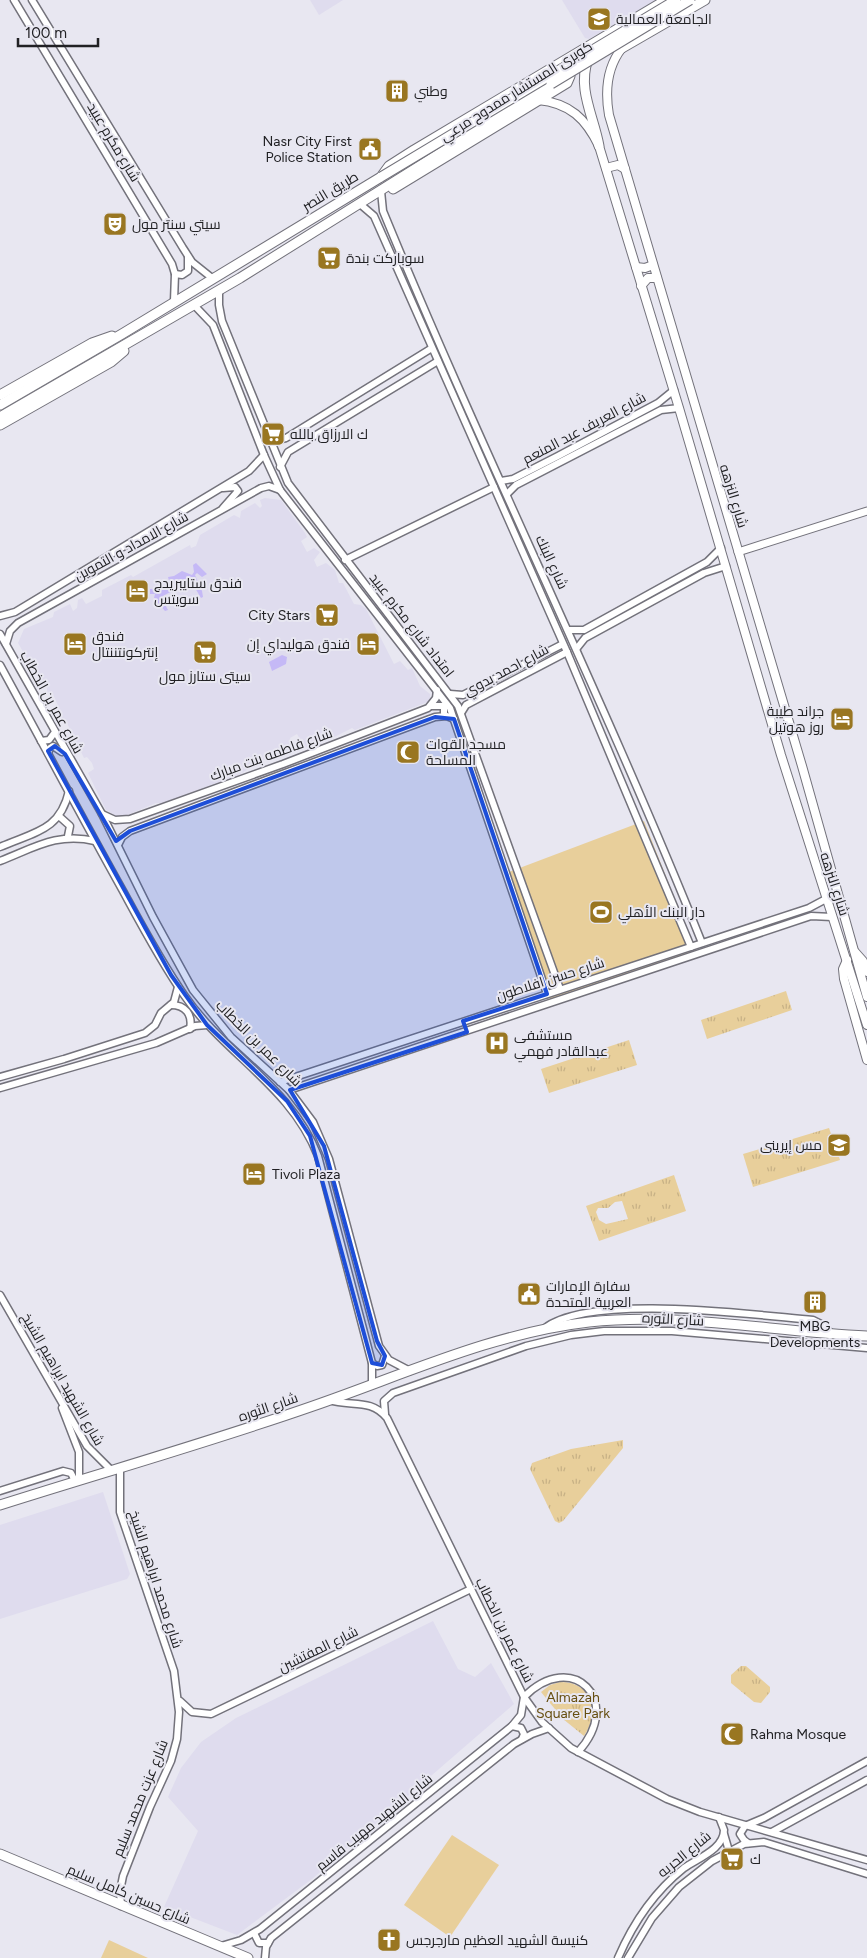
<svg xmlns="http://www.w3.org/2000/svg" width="867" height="1958" viewBox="0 0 867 1958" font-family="Figtree,Cairo,sans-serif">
	<defs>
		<pattern id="grass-tufts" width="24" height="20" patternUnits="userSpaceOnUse" patternTransform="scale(1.25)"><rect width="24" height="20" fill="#e8cf9b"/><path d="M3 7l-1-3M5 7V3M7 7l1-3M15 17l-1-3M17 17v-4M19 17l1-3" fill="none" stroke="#c7b185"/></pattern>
	</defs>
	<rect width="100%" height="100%" fill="#e8e7f1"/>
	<!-- built -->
	<g fill="#dfdcee">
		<polygon points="310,0 343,0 319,15"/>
		<polygon points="562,0 656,0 589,39 585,38"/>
		<polygon points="265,498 281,500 305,533 307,537 301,541 307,552 314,548 320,552 314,560 317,567 326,563 335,570 339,583 343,583 354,604 361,605 366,609 394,664 400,661 408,670 412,668 420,686 430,694 430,701 355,730 352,728 313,748 311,745 305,748 297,734 290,738 295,748 262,761 240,774 163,803 156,803 120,818 106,810 88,773 94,769 92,763 87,757 84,758 66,721 64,722 58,711 60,710 52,692 47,694 47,685 41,683 18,643 24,629 53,617 54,612 70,604 73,611 77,608 78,600 82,598 86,604 102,596 102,590 131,575 133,577 190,545 191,548 196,546 200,535 234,515 240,518 241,511 255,503 260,508 262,506 260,500"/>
		<polygon points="103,1492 130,1574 127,1579 0,1619 0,1525"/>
		<polygon points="433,1621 458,1669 475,1677 491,1663 514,1704 312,1879 237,1935 164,1907 198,1831 168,1797 181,1768 201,1742 236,1718"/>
	</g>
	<!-- grass -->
	<g fill="url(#grass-tufts)" fill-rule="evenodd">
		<polygon points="786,991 792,1010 707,1039 701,1020"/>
		<polygon points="629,1040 637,1065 549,1093 541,1069"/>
		<polygon points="829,1128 840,1160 753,1187 743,1154"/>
		<path d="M 674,1175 L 686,1211 L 599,1241 L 586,1206 ZM 622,1201 L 628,1219 L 606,1224 L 599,1220 L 596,1212 L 598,1208 L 608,1208 L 615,1202 Z"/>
		<polygon points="623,1440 623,1448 563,1521 559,1523 555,1521 530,1469 532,1463 571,1449"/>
		<polygon points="741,1666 746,1666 770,1687 770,1692 761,1703 754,1702 731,1683 731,1675"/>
		<path d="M 560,1682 C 593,1682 600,1712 584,1736 L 563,1719 L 541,1692 L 550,1685 Z"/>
	</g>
	<!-- pitch -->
	<g fill="#e8cf9b">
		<polygon points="644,821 696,952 551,1001 509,872"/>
		<polygon points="452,1835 499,1865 450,1937 404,1905"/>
		<polygon points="109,1940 148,1958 101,1958"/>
	</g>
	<!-- water -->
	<g fill="#c5b9f6">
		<polygon points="196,563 207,574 202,577 197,573 195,575 202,591 203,597 201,598 191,581 161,597 168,610 165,611 154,598 155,594 150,594 150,589 168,588 170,584 168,577 174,576 182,571 192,575 194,572 193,565"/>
		<polygon points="282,655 287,657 286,664 272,671 269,662"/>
	</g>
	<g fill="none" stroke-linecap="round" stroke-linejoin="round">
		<!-- tertiary casing -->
		<g stroke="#73727b" stroke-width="9">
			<g id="tertiary">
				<polyline points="14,0 172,264 175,274 174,301"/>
				<polyline points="32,0 183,248 192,262 212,278"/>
				<path d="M 381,191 L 383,211 C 484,457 603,696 702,943"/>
				<polyline points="360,204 374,216 567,652 691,947"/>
				<polyline points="175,274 182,275 188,271 188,257"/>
				<polyline points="219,290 219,305 222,321 288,483 458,706 560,989"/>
				<polyline points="194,305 213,325 264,455 280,490 450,708 547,994"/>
				<polyline points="269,438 277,440 286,438 432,348"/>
				<polyline points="280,467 288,452 438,361"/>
				<polyline points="501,481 513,479 558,456 658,403 674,390"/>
				<polyline points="223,488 235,487 238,491 223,508"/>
				<polyline points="507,494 516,485 661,410 679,408"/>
				<polyline points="345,560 494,487"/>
				<polyline points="0,616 15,612 249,471 264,455"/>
				<polyline points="569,630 584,630 707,562 721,548"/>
				<polyline points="0,634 102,814 153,917 193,990 231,1037 289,1090 313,1122 329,1159 379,1346 389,1360 410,1371"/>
				<polyline points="6,644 10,631 18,623 261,488 269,486 280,490"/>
				<polyline points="577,648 585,638 704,573 726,566"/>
				<path d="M 0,665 C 41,740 81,816 123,891 C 142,926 161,962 184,995 C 225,1055 291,1086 318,1156 L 372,1363 L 372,1385"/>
				<polyline points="450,694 463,695 563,644"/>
				<polyline points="431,706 444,706 444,713"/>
				<polyline points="461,713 466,705 567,652"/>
				<polyline points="41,741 49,740 55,732"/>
				<polyline points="48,753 50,748 53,746 62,752"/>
				<polyline points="102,814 115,820 130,819 283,764 428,708 436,698 437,690"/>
				<polyline points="60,817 70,826 68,836"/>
				<polyline points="118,845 122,837 130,831 435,717 447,716 454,719"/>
				<path d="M 0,847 C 34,832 60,831 69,791"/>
				<path d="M 0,861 C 34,848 57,832 95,841"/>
				<path d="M 171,1005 C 185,1005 193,1014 190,1029"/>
				<polyline points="0,1077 64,1059 145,1033 155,1025 161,1013 174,1002 178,987"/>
				<polyline points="280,1082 809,908 826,899"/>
				<polyline points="0,1088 156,1043 195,1026 207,1025"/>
				<polyline points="289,1090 811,916 832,917"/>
				<polyline points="0,1295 87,1446 111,1470"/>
				<path d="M 545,1328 C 591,1293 753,1315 813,1320 L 825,1326 L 831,1334"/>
				<polyline points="372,1363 377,1366 382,1365 385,1356"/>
				<path d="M 329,1400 C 351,1407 371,1398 387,1418 L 524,1697 L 542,1722 L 571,1748 L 667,1799 L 700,1812 L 867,1860"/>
				<polyline points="62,1408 79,1452 79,1480"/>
				<polyline points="385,1414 384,1401 393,1393 526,1346 571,1335 604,1331 672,1331 867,1348"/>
				<polyline points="120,1468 120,1512 174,1671 179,1712 177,1739 171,1761 150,1807 123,1876 120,1891 121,1906"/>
				<polyline points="0,1491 63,1471 71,1473 75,1481"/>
				<polyline points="180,1701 192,1712 211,1714 471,1589"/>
				<polyline points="512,1726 521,1728 524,1734 522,1739"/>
				<polyline points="772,1832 867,1780"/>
				<polyline points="724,1834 729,1851"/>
				<polyline points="748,1843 744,1840 740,1834 745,1826 764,1818 867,1761"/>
				<polyline points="254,1933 259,1943 268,1943"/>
				<path d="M 221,1946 L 241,1940 L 260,1929 L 512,1726 L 521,1715 L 524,1697 C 572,1648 625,1701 578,1752"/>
				<polyline points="265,1958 266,1947 271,1938 514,1744 532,1734 549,1728"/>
				<path d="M 618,1958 C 633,1923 654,1892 684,1868 C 698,1858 724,1849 724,1830 L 719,1817"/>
				<polyline points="628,1958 652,1918 679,1887 712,1861 744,1844 764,1842 867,1874"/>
			</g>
		</g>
		<!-- secondary casing -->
		<g stroke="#73727b" stroke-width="9">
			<polyline id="secondary" points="738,552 867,511"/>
		</g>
		<!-- primary casing -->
		<g stroke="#73727b" stroke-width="10">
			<g id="primary">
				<path d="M 622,48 C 607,67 605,92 609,115 L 802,766 L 867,997"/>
				<path d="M 538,100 C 570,103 586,119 599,146 L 679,408 L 781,755 L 867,1025"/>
				<polyline points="606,168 618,165 625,169"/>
				<polyline points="636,267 645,268 653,265"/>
				<polyline points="641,286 648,278 657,278"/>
				<polyline points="855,952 863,961 867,972"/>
				<polyline points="847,960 843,969 844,979 867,1060"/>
			</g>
		</g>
		<!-- trunk casing -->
		<g stroke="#73727b" stroke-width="11">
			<g id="trunk">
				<polyline points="611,41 617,48 622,48 705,0"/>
				<path d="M 588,59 C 577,89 594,117 599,146"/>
				<polyline points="393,189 567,83 570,76 567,67"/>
				<polyline points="0,395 92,343 112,336"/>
				<polyline points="0,405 122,334 381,177 389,166 414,150 666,0"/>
				<polyline points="0,417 240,278 551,84"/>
				<polyline points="0,425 111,362 124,351"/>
				<path d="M 0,1505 C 104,1472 210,1442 313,1406 C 403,1375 493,1333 589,1322 C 681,1312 774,1332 867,1336"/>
				<polyline points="0,1854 248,1958"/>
			</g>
		</g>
		<!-- tertiary -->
		<use href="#tertiary" stroke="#fff" stroke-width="6"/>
		<!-- secondary -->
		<use href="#secondary" stroke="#fff" stroke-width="7"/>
		<!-- primary -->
		<use href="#primary" stroke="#fff" stroke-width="8"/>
		<!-- trunk -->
		<use href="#trunk" stroke="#fff" stroke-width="9"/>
		<!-- trunk-bridge casing -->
		<g stroke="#73727b" stroke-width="11" stroke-linecap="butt">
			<g id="trunk-bridge">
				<polyline points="551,84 690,0"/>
				<polyline points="381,177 676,0"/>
			</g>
		</g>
		<!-- trunk-bridge -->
		<use href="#trunk-bridge" stroke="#fff" stroke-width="9"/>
	</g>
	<!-- marked area -->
	<path fill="#1d4ed8" fill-opacity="0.2" stroke="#1d4ed8" stroke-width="4" stroke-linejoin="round" d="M 435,717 L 454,719 L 547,994 L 463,1021 L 467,1032 L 290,1090 L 324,1146 L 377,1341 L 385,1356 L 382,1365 L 372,1363 L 310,1136 L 287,1101 L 207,1025 L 171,975 L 48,751 L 55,746 L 65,754 L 116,841 L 130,831 Z"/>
	<!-- icons -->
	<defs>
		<g id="university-square" transform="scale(1.25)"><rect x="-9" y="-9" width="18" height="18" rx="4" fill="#997621" stroke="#e8e7f1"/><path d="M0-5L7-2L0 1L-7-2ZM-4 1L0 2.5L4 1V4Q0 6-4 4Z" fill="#fff"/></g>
		<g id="building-square" transform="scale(1.25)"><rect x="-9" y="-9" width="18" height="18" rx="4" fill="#997621" stroke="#e8e7f1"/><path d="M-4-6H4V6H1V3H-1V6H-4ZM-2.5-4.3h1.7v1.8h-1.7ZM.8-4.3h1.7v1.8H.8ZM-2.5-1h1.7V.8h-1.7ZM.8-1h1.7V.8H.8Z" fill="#fff"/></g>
		<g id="civic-square" transform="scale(1.25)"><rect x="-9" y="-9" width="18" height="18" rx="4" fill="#997621" stroke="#e8e7f1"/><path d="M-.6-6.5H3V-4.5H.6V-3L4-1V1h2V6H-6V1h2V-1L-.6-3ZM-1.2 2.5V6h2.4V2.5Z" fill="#fff"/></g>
		<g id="theatre-square" transform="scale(1.25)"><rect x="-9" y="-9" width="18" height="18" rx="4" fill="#997621" stroke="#e8e7f1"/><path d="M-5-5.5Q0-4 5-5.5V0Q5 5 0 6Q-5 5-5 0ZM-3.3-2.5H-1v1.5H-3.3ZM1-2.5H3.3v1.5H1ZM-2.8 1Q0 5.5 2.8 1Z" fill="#fff"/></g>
		<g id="supermarket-square" transform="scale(1.25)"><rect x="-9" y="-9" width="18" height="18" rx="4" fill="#997621" stroke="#e8e7f1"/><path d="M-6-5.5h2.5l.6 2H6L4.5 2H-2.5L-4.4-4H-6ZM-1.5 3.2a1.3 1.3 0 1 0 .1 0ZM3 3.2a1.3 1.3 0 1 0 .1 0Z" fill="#fff"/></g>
		<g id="hotel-square" transform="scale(1.25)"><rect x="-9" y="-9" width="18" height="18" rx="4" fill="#997621" stroke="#e8e7f1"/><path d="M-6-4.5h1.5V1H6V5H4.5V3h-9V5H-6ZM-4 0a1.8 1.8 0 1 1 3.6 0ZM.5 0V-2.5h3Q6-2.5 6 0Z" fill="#fff"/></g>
		<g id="mosque-square" transform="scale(1.25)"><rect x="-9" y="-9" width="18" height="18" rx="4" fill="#997621" stroke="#e8e7f1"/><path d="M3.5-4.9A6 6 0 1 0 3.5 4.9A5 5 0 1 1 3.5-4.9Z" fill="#fff"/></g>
		<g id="stadium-square" transform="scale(1.25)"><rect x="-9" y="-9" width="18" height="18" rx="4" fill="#997621" stroke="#e8e7f1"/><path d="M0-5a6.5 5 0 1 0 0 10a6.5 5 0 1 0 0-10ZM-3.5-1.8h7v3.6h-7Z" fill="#fff"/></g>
		<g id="hospital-square" transform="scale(1.25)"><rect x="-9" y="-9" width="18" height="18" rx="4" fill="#997621" stroke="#e8e7f1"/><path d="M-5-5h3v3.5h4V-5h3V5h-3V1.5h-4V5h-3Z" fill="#fff"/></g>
		<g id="school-square" transform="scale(1.25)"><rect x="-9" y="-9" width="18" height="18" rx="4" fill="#997621" stroke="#e8e7f1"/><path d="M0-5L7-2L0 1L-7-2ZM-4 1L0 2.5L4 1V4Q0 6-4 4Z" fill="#fff"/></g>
		<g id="church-square" transform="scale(1.25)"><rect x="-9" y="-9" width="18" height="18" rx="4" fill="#997621" stroke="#e8e7f1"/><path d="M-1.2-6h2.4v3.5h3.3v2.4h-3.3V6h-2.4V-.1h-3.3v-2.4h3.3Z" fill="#fff"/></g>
	</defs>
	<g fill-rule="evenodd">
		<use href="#university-square" x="599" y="19"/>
		<use href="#building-square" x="397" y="91"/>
		<use href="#civic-square" x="370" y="149"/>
		<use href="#theatre-square" x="115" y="224"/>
		<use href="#supermarket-square" x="329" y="258"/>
		<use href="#supermarket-square" x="273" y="434"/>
		<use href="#hotel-square" x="137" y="591"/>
		<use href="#supermarket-square" x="327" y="615"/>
		<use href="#hotel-square" x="75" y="644"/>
		<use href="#hotel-square" x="368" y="644"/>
		<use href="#supermarket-square" x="205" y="652"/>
		<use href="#hotel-square" x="842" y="719"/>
		<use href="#mosque-square" x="408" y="752"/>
		<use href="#stadium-square" x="601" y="912"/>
		<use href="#hospital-square" x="497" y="1043"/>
		<use href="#school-square" x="839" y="1145"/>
		<use href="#hotel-square" x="254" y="1174"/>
		<use href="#civic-square" x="529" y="1294"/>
		<use href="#building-square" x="815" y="1302"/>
		<use href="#mosque-square" x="732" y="1734"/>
		<use href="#supermarket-square" x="732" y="1859"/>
		<use href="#church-square" x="389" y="1940"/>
	</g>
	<g text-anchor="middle" stroke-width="4" stroke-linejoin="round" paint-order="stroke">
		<!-- poi labels -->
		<g font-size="14" fill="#212124" stroke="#e8e7f1" text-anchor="start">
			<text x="616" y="24">الجامعة العمالية</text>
			<text x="414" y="96">وطني</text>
			<text x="352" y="146" text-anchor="end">Nasr City First<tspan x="352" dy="16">Police Station</tspan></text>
			<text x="132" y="229">سيتي سنتر مول</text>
			<text x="346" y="263">سوباركت بندة</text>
			<text x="290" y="439">ك الارزاق بالله</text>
			<text x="154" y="588">فندق ستايبريدج<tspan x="154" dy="16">سويتس</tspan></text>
			<text x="310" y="620" text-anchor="end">City Stars</text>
			<text x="92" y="641">فندق<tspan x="92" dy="16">إنتركونتننتال</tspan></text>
			<text x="350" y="649" text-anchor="end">فندق هوليداي إن</text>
			<text x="205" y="681" text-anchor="middle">سيتى ستارز مول</text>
			<text x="824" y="716" text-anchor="end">جراند طيبة<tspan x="824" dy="16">روز هوتيل</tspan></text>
			<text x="426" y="749">مسجد القوات<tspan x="426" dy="16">المسلحة</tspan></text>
			<text x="618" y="917">دار البنك الأهلي</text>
			<text x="514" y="1040">مستشفى<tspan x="514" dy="16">عبدالقادر فهمي</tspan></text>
			<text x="822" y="1150" text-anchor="end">مس إيرينى</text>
			<text x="272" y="1179">Tivoli Plaza</text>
			<text x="546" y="1291">سفارة الإمارات<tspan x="546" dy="16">العربية المتحدة</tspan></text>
			<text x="815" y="1331" text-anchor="middle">MBG<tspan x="815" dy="16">Developments</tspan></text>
			<text x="750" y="1739">Rahma Mosque</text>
			<text x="750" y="1864">ك</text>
			<text x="406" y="1945">كنيسة الشهيد العظيم مارجرجس</text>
		</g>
		<!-- street labels -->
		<g font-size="14" fill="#212124" stroke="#e8e7f1">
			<text transform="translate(516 91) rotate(-32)" y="5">كوبرى المستشار ممدوح مرعي</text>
			<text transform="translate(114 142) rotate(59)" y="5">شارع مكرم عبيد</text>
			<text transform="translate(330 191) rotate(-31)" y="5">طريق النصر</text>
			<text transform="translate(584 428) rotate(-28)" y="5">شارع العريف عبد المنعم</text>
			<text transform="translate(734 496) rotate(73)" y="5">شارع النزهه</text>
			<text transform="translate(131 546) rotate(-29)" y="5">شارع الامداد و التموين</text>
			<text transform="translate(552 562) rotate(65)" y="5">شارع البنك</text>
			<text transform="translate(412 625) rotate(52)" y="5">امتداد شارع مكرم عبيد</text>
			<text transform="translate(506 670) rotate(-28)" y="5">شارع احمد بدوي</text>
			<text transform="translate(52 702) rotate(61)" y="5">شارع عمر بن الخطاب</text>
			<text transform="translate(271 754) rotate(-20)" y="5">شارع فاطمه بنت مبارك</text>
			<text transform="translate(835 884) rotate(72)" y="5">شارع النزهه</text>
			<text transform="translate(550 979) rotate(-18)" y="5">شارع حسن افلاطون</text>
			<text transform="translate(259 1043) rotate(45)" y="5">شارع عمر بن الخطاب</text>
			<text transform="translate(673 1319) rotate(3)" y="5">شارع الثوره</text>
			<text transform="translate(63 1379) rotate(60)" y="5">شارع الشهيد ابراهيم الشيخ</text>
			<text transform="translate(268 1407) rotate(-19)" y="5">شارع الثوره</text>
			<text transform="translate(156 1579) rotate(72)" y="5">شارع محمد ابراهيم الشيخ</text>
			<text transform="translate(505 1630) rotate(64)" y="5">شارع عمر بن الخطاب</text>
			<text transform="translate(318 1649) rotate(-26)" y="5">شارع المفتشين</text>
			<text transform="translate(140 1798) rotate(-68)" y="5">شارع عزت محمد سليم</text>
			<text transform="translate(374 1822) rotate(-39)" y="5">شارع الشهيد مهيب قاسم</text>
			<text transform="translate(684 1854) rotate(-39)" y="5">شارع الحريه</text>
			<text transform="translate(129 1894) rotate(23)" y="5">شارع حسين كامل سليم</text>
		</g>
		<!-- park labels -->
		<g font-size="14" fill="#664e10" stroke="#e8e7f1">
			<text x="573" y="1702">Almazah<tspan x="573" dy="16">Square Park</tspan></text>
		</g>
	</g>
	<!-- scale -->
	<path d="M18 38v8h80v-8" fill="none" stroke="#212124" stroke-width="2.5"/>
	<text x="25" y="38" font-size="15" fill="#212124" stroke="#e8e7f1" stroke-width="4" paint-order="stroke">100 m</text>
</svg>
